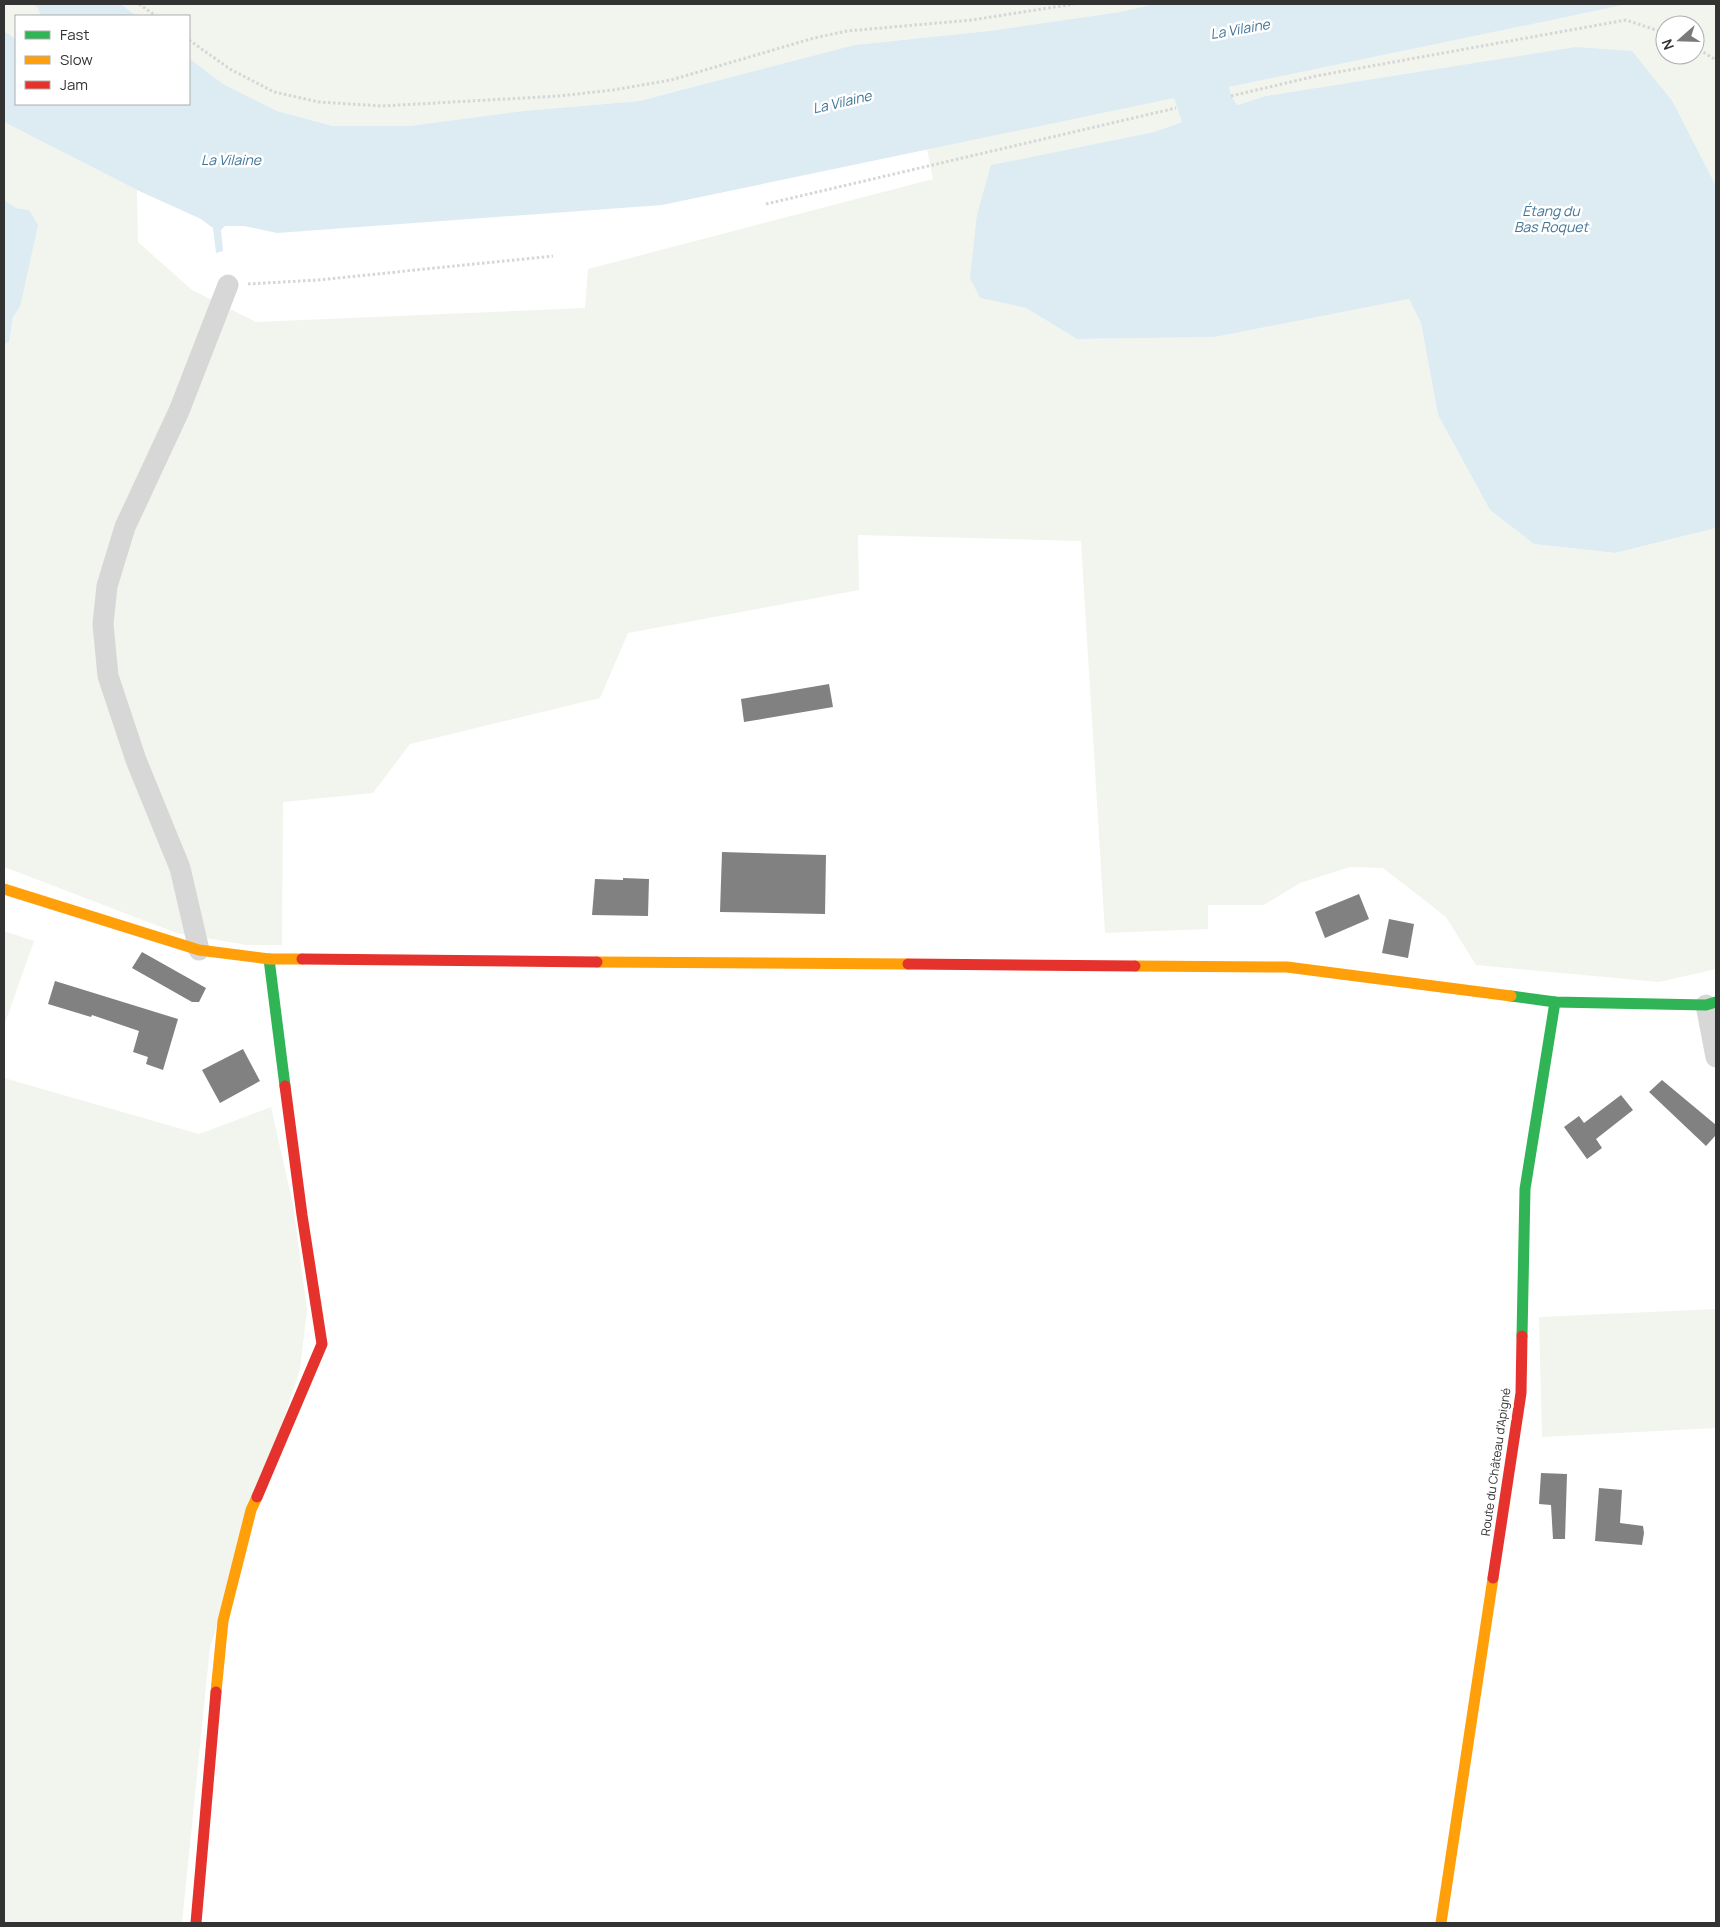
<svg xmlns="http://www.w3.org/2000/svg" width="1720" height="1927" viewBox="0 0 1720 1927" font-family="Manrope,sans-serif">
	<rect width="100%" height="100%" fill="#fff"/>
	<!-- green -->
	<g fill="#f1f5ed" fill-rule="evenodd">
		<polygon points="4,4 33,4 37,7 41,16 16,16 16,39 4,31"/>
		<polygon points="121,4 1154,4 1120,12 989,31 854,45 639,101 523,111 409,126 333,126 277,111 223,84 189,58 189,16 136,16"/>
		<path d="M 1628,4 L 1716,4 L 1716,186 L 1673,102 L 1575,47 L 1265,96 L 1236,105 L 1231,96 L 1228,87 ZM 1665,25 L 1695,25 L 1695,55 L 1665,55 Z"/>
		<polygon points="1174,97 1182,122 1154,132 991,165 980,298 1026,308 1077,339 1215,337 1409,299 1421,323 1438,415 1490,510 1534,544 1615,553 1716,528 1716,969 1659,982 1476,965 1446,917 1383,868 1350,867 1300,883 1264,905 1208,905 1208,929 1105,933 1081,541 858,535 859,590 628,633 600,698 410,744 373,793 283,802 282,945 247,945 177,933 4,867 4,344 9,341 13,317 20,307 29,210 16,208 4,200 4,122 137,190 138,242 192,290 256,322 585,308 588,269 933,179 927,149"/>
		<polygon points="4,931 34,941 4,1026"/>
		<polygon points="4,1078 199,1134 271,1107 293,1205 307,1310 300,1369 210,1647 182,1923 4,1923"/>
		<polygon points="1716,1309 1716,1428 1542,1437 1539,1317"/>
	</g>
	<!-- water -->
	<g fill="#ddebf3">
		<polygon points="33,4 121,4 136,16 41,16 37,7"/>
		<polygon points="1154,4 1628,4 1229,87 1231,96 1237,105 1265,96 1575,47 1632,51 1673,102 1716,186 1716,528 1615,553 1534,544 1490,510 1438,415 1421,323 1409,299 1215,337 1077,339 1026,308 980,298 970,278 977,215 991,165 1154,132 1182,122 1174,98 662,205 277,233 244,226 225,226 221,230 223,251 216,253 213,228 201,219 137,190 4,122 4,31 16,39 16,104 189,104 189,58 223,84 277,111 333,126 409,126 523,111 639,101 854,45 989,31 1120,12"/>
		<polygon points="4,200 16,208 29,210 38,225 20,307 13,317 9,342 4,344"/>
	</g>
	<!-- building -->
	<g fill="#818181">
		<polygon points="829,684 833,707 744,722 741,699"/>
		<polygon points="722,852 826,855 825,914 720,912"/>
		<polygon points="623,878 649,879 648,916 592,915 595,879 623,880"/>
		<polygon points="1359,894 1369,919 1325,938 1315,912"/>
		<polygon points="1389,919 1414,924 1408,958 1382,953"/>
		<polygon points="142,952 206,988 199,1002 192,1002 132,968"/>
		<polygon points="55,981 178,1019 163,1070 146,1064 148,1057 133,1052 139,1031 92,1015 91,1017 48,1004"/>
		<polygon points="243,1049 260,1081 220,1103 202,1070"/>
		<polygon points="1662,1080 1716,1125 1716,1135 1706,1146 1649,1092"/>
		<polygon points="1621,1095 1633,1110 1596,1139 1602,1148 1587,1159 1564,1127 1579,1116 1584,1123"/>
		<polygon points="1541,1473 1567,1474 1565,1539 1553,1539 1551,1505 1539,1504"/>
		<polygon points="1599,1488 1622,1490 1620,1523 1643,1526 1644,1533 1642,1545 1595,1541"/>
	</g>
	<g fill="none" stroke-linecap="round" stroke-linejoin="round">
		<!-- path -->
		<g stroke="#d6d6d6" stroke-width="3" stroke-dasharray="2.5 2.5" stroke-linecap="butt">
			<polyline points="139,4 156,16"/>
			<polyline points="189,40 230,69 274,92 319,102 382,106 559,96 613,90 671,80 814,38 847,31 972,20 1074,4"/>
			<polyline points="1695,47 1716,60"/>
			<polyline points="1231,96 1316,76 1626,20 1665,33"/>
			<polyline points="766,204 1176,108"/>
			<polyline points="248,284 318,280 553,256"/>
		</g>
		<!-- street -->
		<g stroke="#d7d7d7" stroke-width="21">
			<polyline points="199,950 180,868 136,760 108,676 103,624 107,586 125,527 179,411 228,285"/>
			<polyline points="1706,1005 1716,1057"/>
		</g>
		<!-- fast -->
		<g stroke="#30b455" stroke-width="11">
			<polyline points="269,959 285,1086"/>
			<polyline points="1511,996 1555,1002 1706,1005 1716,1002"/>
			<polyline points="1522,1336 1525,1189 1555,1002"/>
		</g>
		<!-- slow -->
		<g stroke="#ff9f0a" stroke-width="11">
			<polyline points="4,889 199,950 269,959 302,959"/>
			<polyline points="597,962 908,964"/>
			<polyline points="1135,966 1287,967 1511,996"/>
			<polyline points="216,1692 223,1621 251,1510 257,1497"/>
			<polyline points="1441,1923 1493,1578"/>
		</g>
		<!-- jam -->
		<g stroke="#e5322d" stroke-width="11">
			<polyline points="302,959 597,962"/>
			<polyline points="908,964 1135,966"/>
			<polyline points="257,1497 322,1344 302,1215 285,1086"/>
			<polyline points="1493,1578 1521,1393 1522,1336"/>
			<polyline points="196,1923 216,1692"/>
		</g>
	</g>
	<g text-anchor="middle" stroke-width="5" stroke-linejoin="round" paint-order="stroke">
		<!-- street labels -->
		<g font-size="12" fill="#333" stroke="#fff">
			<text transform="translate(1496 1462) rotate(-82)" y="4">Route du Château d'Apigné</text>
		</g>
		<!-- water labels -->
		<g font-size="14" font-style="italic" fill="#3f7597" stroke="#fff">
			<text transform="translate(1240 29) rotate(-10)" y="5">La Vilaine</text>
			<text transform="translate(842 102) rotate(-13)" y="5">La Vilaine</text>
			<text x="231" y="165">La Vilaine</text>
			<text x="1551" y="216">Étang du<tspan x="1551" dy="16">Bas Roquet</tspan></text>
		</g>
	</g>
	<!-- border -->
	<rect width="1720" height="1927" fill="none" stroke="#333333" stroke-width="10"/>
	<!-- legend -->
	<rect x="15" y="15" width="175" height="90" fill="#ffffff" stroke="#adadad"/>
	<rect x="25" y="31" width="25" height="8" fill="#30b455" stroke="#adadad"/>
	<text x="60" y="40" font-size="15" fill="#333333">Fast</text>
	<rect x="25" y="56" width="25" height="8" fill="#ff9f0a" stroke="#adadad"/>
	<text x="60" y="65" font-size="15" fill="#333333">Slow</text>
	<rect x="25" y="81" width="25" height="8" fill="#e5322d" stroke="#adadad"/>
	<text x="60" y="90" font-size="15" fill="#333333">Jam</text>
	<!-- north arrow -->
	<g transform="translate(1680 40) rotate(250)"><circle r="24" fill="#ffffff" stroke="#adadad"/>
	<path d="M0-4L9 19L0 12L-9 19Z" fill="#7a7a7a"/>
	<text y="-8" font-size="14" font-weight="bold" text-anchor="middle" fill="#333333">N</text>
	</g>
</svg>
